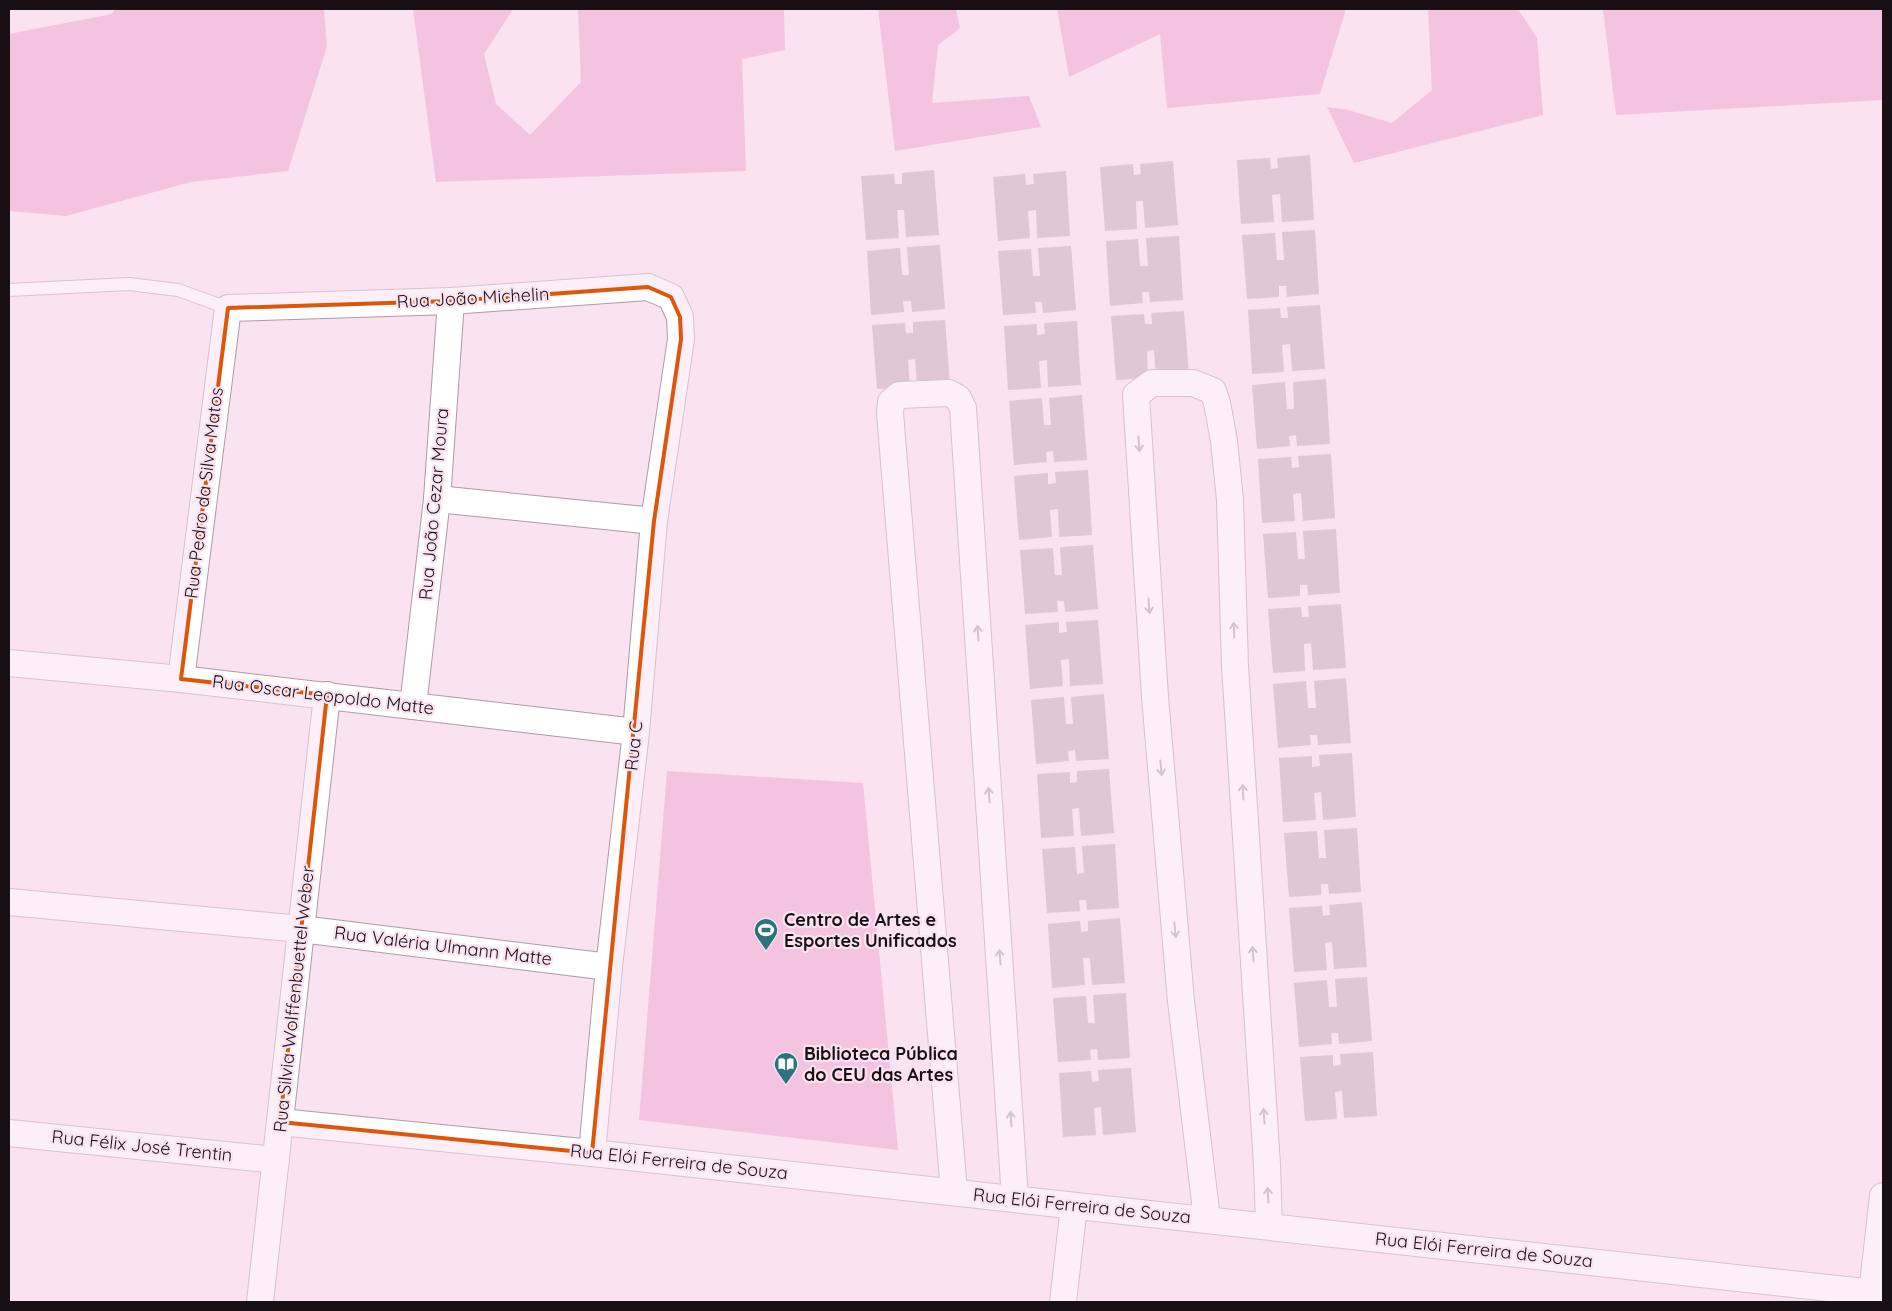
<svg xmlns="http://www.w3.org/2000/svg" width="1892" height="1311" viewBox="0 0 1892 1311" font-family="Quicksand,sans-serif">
	<rect width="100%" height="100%" fill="#fae2f0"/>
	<!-- green -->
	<g fill="#ea9ecd">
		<polygon points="115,9 324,9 327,46 288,171 191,182 66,216 9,211 9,34 112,14"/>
		<polygon points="413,9 513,9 484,54 496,104 530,135 581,82 578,9 784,9 785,50 742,59 746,171 436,182"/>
		<polygon points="878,9 956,9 960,28 938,45 932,103 1029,96 1041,127 895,151"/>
		<polygon points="1057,9 1346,9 1320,94 1167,108 1160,34 1069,77"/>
		<polygon points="1428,9 1518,9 1537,38 1543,115 1354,163 1327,107 1348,110 1392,123 1432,90"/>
		<polygon points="1603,9 1883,9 1883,100 1616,115"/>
		<polygon points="667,771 863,783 898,1150 639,1120"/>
	</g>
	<!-- building -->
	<g fill="#bea7b5">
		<polygon points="1310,155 1314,220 1282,222 1280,194 1272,195 1274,222 1241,224 1237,160 1270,158 1271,169 1278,168 1277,158"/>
		<polygon points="1173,161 1178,225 1145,228 1143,201 1136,201 1137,229 1105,231 1100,167 1133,164 1134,175 1141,174 1140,164"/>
		<polygon points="934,170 939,235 906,237 904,210 897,210 899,238 866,240 861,176 894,174 895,184 902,184 902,173"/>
		<polygon points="1066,171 1070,236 1037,238 1036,210 1028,211 1030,238 998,241 993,177 1025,174 1026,185 1034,184 1033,174"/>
		<polygon points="1315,230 1319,294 1287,297 1286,286 1279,286 1279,297 1247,299 1242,235 1275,233 1277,260 1284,260 1282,232"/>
		<polygon points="1179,236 1183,300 1150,302 1149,292 1142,292 1143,303 1110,306 1106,241 1138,239 1140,266 1148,266 1146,238"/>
		<polygon points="940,245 945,309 912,312 911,301 903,301 904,312 871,315 867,251 900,248 902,275 909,275 907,247"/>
		<polygon points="1071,246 1076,310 1043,313 1042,302 1035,302 1036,313 1003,315 998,251 1031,249 1033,276 1040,276 1038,248"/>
		<polygon points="1320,305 1325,369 1292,371 1290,344 1282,345 1284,372 1252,374 1248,310 1280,308 1281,318 1288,318 1287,307"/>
		<polygon points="1184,311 1189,375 1156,377 1154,350 1147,351 1148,378 1116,380 1111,316 1144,314 1145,324 1152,324 1151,313"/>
		<polygon points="945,320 950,384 917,386 915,359 908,360 910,387 877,389 872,325 905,323 906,333 913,333 913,322"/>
		<polygon points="1077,321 1081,385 1048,387 1047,360 1039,361 1041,388 1008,390 1004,326 1037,324 1037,335 1045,334 1044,323"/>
		<polygon points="1326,379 1330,444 1297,446 1296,435 1289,436 1290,446 1257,449 1252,385 1285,382 1287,409 1294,409 1293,382"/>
		<polygon points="1082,395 1087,460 1054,462 1053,451 1046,452 1047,462 1014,465 1009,401 1042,398 1044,425 1051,425 1049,398"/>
		<polygon points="1331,454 1335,518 1303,521 1301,493 1293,494 1295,521 1262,523 1258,459 1291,457 1292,468 1299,467 1298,456"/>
		<polygon points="1088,470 1092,535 1059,537 1058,509 1050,510 1052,537 1019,540 1014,476 1048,473 1048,484 1056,483 1055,472"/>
		<polygon points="1336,529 1340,593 1308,595 1307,585 1300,585 1300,596 1268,598 1263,534 1296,532 1298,559 1305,559 1303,531"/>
		<polygon points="1093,545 1098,609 1065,612 1064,601 1057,601 1058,612 1025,614 1020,550 1053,548 1055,575 1062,575 1060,547"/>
		<polygon points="1341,604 1346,668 1313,670 1311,643 1304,644 1305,671 1273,673 1268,609 1301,607 1302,617 1309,617 1308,606"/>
		<polygon points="1098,620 1103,684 1070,686 1069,659 1061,660 1063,686 1030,689 1025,625 1059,622 1059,633 1067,632 1066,622"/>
		<polygon points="1346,678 1351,743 1318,745 1317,735 1310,735 1311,745 1278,748 1273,684 1306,681 1308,708 1316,708 1314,681"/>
		<polygon points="1104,694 1109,759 1076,761 1075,750 1068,751 1069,761 1036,764 1031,700 1064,697 1066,724 1073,724 1071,697"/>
		<polygon points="1352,753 1356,817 1323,820 1321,792 1314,793 1316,820 1283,822 1279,758 1312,756 1312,767 1320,766 1319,755"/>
		<polygon points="1109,769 1114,833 1081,836 1079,808 1072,809 1074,836 1041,838 1037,774 1070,772 1070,783 1077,782 1077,771"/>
		<polygon points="1357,828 1361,892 1329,894 1328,884 1321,884 1321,895 1289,897 1284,833 1317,831 1319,858 1326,858 1324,830"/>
		<polygon points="1115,844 1119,908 1087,910 1086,900 1079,900 1080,911 1047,913 1042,849 1075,847 1077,874 1084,873 1082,846"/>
		<polygon points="1362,902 1367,967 1334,969 1332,942 1325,943 1327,970 1294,972 1289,908 1322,906 1323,916 1330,915 1329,905"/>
		<polygon points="1120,918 1125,983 1092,985 1090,958 1083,958 1085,985 1052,988 1048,924 1080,921 1081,932 1088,931 1088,921"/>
		<polygon points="1367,977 1372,1041 1339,1044 1338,1033 1331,1033 1332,1044 1299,1047 1294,983 1327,980 1329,1007 1337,1007 1335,979"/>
		<polygon points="1126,993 1130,1058 1098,1060 1097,1049 1090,1050 1091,1060 1058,1062 1053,998 1086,996 1088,1023 1095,1023 1093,995"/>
		<polygon points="1373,1052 1377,1116 1344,1118 1342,1091 1335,1092 1337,1119 1305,1121 1300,1057 1333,1055 1333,1066 1341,1065 1340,1054"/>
		<polygon points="1131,1068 1136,1132 1103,1135 1101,1107 1094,1108 1096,1135 1063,1137 1059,1073 1091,1071 1092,1082 1099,1081 1098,1070"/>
	</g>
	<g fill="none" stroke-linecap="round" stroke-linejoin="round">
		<!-- lane casing -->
		<g stroke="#b099a6" stroke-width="14">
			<polyline id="lane" points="9,290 129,284 178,290 228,308"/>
		</g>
		<!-- street casing -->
		<g stroke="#b099a6" stroke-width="28">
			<g id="street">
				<polyline points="437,499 654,521"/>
				<polyline points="9,663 181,679 636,732"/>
				<polyline points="181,679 228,308 451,301 648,287 671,297 680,317 681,339 654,521 636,732 609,967 592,1153"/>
				<polyline points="413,706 437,499 451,301"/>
				<polyline points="9,902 301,929 609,967"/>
				<polyline points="280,1122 592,1153 1883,1294"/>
				<polyline points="9,1133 276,1160"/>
				<polyline points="954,1192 890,413 891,402 899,395 949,393 958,398 963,408 1015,1199"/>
				<polyline points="1207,1219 1181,1001 1155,697 1136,395 1152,383 1193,383 1213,391 1217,403 1224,441 1230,500 1235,666 1267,1165 1269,1226"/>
				<polyline points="260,1302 327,695"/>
				<polyline points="1063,1302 1074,1206"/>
				<polyline points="1871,1302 1883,1196"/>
			</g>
		</g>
		<!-- lane -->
		<use href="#lane" stroke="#fff" stroke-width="12"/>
		<!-- street -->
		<use href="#street" stroke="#fff" stroke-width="26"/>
	</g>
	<!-- one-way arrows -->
	<defs><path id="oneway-shaft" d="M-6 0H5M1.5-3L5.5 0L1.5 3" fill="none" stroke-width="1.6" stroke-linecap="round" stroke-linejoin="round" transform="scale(1.25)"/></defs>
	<g stroke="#a39fa1">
		<use href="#oneway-shaft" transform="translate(1139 444) rotate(86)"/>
		<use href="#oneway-shaft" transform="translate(1149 606) rotate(86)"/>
		<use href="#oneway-shaft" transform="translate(1234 630) rotate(-92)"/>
		<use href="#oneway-shaft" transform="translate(978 633) rotate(-94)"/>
		<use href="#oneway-shaft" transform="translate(1161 768) rotate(85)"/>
		<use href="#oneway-shaft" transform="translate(1243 792) rotate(-93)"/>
		<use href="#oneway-shaft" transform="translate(989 795) rotate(-94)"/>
		<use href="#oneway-shaft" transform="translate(1175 930) rotate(85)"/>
		<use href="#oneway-shaft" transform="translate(1253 954) rotate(-94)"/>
		<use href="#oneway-shaft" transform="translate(1000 957) rotate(-94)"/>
		<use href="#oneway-shaft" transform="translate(1264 1116) rotate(-94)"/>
		<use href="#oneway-shaft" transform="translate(1011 1119) rotate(-94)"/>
		<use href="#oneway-shaft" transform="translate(1268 1195) rotate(-92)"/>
	</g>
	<!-- marked area -->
	<path d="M0 0H1892V1311H0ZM 648,287 L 671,297 L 680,317 L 681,339 L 654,521 L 592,1153 L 280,1122 L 327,695 L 181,679 L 228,308 L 451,301 Z" fill="#fae2f0" fill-opacity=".55" fill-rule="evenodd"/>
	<path fill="none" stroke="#de550c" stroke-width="4" stroke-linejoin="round" d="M 648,287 L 671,297 L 680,317 L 681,339 L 654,521 L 592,1153 L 280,1122 L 327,695 L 181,679 L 228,308 L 451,301 Z"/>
	<!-- icons -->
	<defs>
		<g id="stadium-pin" transform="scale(1.25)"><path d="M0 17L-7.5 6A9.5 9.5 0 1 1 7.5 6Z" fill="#2a747b" stroke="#fae2f0"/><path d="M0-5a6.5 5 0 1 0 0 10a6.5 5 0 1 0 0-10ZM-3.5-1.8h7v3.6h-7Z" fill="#fff"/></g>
		<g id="library-pin" transform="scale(1.25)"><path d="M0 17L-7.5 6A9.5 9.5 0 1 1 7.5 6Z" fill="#2a747b" stroke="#fae2f0"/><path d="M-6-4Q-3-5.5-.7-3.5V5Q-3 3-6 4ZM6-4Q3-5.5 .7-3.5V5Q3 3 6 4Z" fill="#fff"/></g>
	</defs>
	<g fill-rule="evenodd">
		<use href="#stadium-pin" x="766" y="930"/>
		<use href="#library-pin" x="786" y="1064"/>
	</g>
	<g text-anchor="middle" stroke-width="4.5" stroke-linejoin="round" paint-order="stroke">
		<!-- street labels -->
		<g font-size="18" fill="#181015" stroke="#fae2f0">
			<text transform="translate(473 298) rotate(-3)" y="6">Rua João Michelin</text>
			<text transform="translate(204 493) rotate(-83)" y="6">Rua Pedro da Silva Matos</text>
			<text transform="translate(434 504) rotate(-85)" y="6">Rua João Cezar Moura</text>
			<text transform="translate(323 695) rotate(7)" y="6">Rua Oscar Leopoldo Matte</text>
			<text transform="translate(634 746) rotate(-84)" y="6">Rua C</text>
			<text transform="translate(443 946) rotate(7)" y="6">Rua Valéria Ulmann Matte</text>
			<text transform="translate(294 999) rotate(-84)" y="6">Rua Silvia Wolffenbuettel Weber</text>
			<text transform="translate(142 1146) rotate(6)" y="6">Rua Félix José Trentin</text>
			<text transform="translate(679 1162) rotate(6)" y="6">Rua Elói Ferreira de Souza</text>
			<text transform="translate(1082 1206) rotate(6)" y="6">Rua Elói Ferreira de Souza</text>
			<text transform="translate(1484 1250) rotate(6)" y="6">Rua Elói Ferreira de Souza</text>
		</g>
		<!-- poi labels -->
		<g font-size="18" font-weight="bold" fill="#181015" stroke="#fae2f0" text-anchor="start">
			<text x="784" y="926">Centro de Artes e<tspan x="784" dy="21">Esportes Unificados</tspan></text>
			<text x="804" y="1060">Biblioteca Pública<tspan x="804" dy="21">do CEU das Artes</tspan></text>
		</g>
	</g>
	<!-- border -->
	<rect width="1892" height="1311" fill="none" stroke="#181015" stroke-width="20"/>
</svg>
